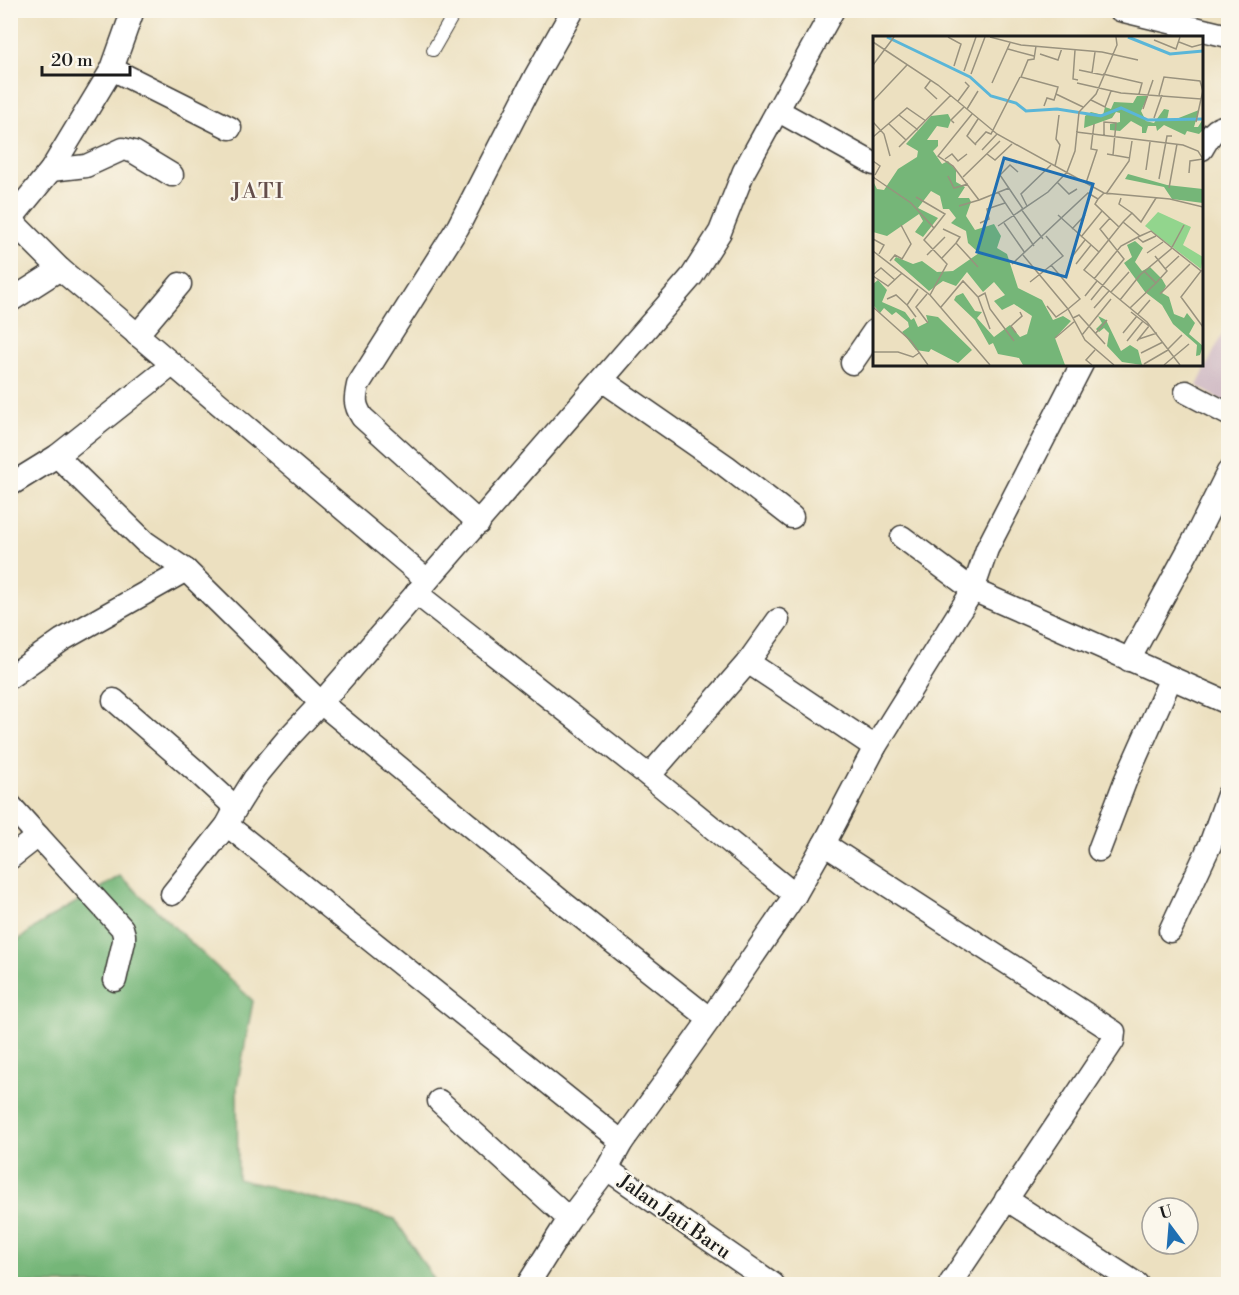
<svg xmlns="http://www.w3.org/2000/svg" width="1239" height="1295" viewBox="0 0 1239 1295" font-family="'Libre Bodoni',serif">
	<rect width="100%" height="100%" fill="#fbf7ec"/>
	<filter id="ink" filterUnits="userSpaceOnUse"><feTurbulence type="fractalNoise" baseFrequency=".0167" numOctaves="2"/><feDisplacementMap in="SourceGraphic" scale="12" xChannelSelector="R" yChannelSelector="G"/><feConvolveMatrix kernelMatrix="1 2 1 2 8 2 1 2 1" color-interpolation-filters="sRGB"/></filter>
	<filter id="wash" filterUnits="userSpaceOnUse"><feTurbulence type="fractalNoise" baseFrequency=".008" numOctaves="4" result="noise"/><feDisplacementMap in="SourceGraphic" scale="24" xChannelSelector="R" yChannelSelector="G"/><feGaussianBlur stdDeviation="1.35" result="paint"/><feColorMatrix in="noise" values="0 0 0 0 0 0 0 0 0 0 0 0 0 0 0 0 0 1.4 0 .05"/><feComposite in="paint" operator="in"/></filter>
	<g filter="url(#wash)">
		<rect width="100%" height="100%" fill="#ece0c0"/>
		<!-- industrial -->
		<polygon fill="#d2bdc6" points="1228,322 1228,404 1197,386"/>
		<!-- forest -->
		<polygon fill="#75b678" stroke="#48694a" stroke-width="1.5" points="120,876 253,1001 237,1087 238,1179 395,1219 437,1284 11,1284 11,946 38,925"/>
	</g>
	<g filter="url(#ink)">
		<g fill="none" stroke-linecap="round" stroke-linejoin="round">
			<!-- lane casing -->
			<g stroke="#3b3935" stroke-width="14">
				<polyline id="lane" points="433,50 456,10"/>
			</g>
			<!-- street casing -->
			<g stroke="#3b3935" stroke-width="25">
				<g id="street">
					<polyline points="1120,10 1228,36"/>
					<polyline points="112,69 133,10"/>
					<polyline points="777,110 874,164"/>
					<polyline points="230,128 112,69 51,170 15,214 14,218 17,226 60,269 427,580"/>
					<path d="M 1202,149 C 1209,137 1214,127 1228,126"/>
					<polyline points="51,170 86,166 123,149 134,152 172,175"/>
					<polyline points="10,301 60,269"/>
					<polyline points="137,335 180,284"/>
					<polyline points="852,363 874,331"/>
					<polyline points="602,380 726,466 792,517"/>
					<polyline points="1186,392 1228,414"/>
					<polyline points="57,456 145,542 186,570 321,703 561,901 710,1019"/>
					<polyline points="10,485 57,456 172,365"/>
					<path d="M 479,523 L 362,417 C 354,404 355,399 358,385 L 458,227 L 535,77 L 573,10"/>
					<polyline points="902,537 973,590 1228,703"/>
					<polyline points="416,593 649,776 795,895"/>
					<polyline points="1129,660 1195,538 1228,472"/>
					<polyline points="748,662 875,747"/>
					<polyline points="10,677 62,640 186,570"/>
					<polyline points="114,700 197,772 236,808"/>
					<polyline points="649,776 748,662 778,620"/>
					<polyline points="10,805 38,836 10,858"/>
					<polyline points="227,825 622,1142"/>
					<polyline points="38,836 122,928 124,935 124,941 115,980"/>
					<polyline points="824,844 1114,1032 1113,1041 950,1284"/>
					<polyline points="1099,850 1126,779 1171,678"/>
					<polyline points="172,894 227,825 236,808 254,779 288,738 321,703 692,276 720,232 744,171 833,10"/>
					<polyline points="1170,931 1210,845 1228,795"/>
					<polyline points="439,1101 569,1219"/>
					<polyline points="607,1169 773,1284"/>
					<polyline points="1006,1199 1137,1284"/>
					<polyline points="528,1284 569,1219 607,1169 622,1142 710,1019 795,895 824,844 875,747 973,590 987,549 1082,364"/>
				</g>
			</g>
			<!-- lane -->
			<use href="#lane" stroke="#fff" stroke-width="12"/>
			<!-- street -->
			<use href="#street" stroke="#fff" stroke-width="22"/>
		</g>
	</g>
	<g text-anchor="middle" stroke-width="4.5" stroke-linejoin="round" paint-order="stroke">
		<!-- street labels -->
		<g font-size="20" fill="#1c1c1c" stroke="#fbf7ec">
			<text transform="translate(675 1216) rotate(35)" y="7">Jalan Jati Baru</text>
		</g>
		<!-- quarter labels -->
		<g font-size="22" letter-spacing="1.5" fill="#644e4b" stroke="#fbf7ec">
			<text x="258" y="198">JATI</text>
		</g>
	</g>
	<!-- overview -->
	<g transform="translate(873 36)">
		<rect width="330" height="330" fill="#ece0c0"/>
		<path d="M 285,176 L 318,191 L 310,209 L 330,221 L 328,233 L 272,190 Z" fill="#92d58d"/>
		<path d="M 264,60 L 275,60 L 268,75 L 273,85 L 281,87 L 291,73 L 296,74 L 294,84 L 298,85 L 326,74 L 321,91 L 325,91 L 330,83 L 330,94 L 326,98 L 314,95 L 312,99 L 291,89 L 284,95 L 283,90 L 275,90 L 273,97 L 269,97 L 269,91 L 258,85 L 247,95 L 237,94 L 237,88 L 247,86 L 247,77 L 243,76 L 239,82 L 211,92 L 212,80 L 218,76 L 230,79 L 232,71 L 238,73 L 241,66 L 260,67 ZM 75,78 L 78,84 L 75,92 L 64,90 L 54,104 L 65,104 L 65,110 L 60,115 L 69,128 L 75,125 L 83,134 L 83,146 L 92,151 L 85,162 L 96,162 L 98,166 L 93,180 L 102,194 L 121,188 L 128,200 L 124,212 L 134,218 L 145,252 L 169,264 L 180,284 L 190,280 L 198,285 L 182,302 L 192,329 L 150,329 L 146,322 L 125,318 L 120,307 L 116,309 L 102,284 L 81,264 L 83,260 L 90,257 L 102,275 L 109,276 L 104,282 L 121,301 L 137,289 L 147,301 L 154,298 L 159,280 L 141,268 L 129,274 L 121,265 L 132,259 L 121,246 L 110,256 L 94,236 L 83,250 L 70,245 L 56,255 L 21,224 L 23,221 L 40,228 L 49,225 L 64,236 L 80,235 L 106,217 L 95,207 L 93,195 L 78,187 L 83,182 L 76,173 L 70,173 L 67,160 L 58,155 L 45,172 L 65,182 L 50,201 L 42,196 L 50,185 L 46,178 L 14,200 L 0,196 L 0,145 L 4,153 L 11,154 L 25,133 L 44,121 L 45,115 L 33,108 L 58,80 ZM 255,138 L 294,149 L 330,153 L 330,167 L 299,163 L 291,151 L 252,143 ZM 262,205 L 270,212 L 262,226 L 269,235 L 277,231 L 289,243 L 293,250 L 289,257 L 296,261 L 301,278 L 311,282 L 314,277 L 322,287 L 316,298 L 330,310 L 327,319 L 323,320 L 324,309 L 300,288 L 289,269 L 272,256 L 251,227 L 259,221 L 254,209 ZM 5,244 L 14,254 L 9,266 L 32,276 L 38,284 L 41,282 L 45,291 L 55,286 L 53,279 L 65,281 L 99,314 L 85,327 L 58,313 L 56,316 L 43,314 L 29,296 L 36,291 L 35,286 L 23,276 L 19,279 L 11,272 L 7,277 L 0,269 L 0,248 ZM 225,280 L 233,284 L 248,315 L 257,309 L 265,314 L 269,329 L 249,326 L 234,310 L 236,297 L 231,292 L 226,296 L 223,293 L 229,287 Z" fill="#75b678"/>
		<path fill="none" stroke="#5ab6d8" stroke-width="3" d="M 14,1 L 97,41 L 118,60 L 143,67 L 153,75 L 184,73 L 228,80 L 248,72 L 275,84 L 330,83M 255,1 L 297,18 L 330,15"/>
		<path fill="none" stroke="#99927e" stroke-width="1.5" d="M 75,1 L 88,8 L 81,30M 117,1 L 148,9 L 229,16 L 265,24M 281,4 L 303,13 L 307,1M 0,6 L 65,49 L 124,98 L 231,157 L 297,163 L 330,171M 306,6 L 319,11 L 330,8M 163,10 L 161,23 L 155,24 L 148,41 L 185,51 L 183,58 L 210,71M 135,13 L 161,20M 202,14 L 200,43 L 205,44M 167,18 L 185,24 L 189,12M 0,29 L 21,1M 206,34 L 230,39M 91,35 L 103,1M 219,37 L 222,16M 98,38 L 112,1M 230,38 L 269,47 L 266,58M 58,44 L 52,52 L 64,63M 119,47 L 137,7M 204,47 L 248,57 L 328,63 L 330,55M 286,59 L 291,41 L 327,45 L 330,55M 218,64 L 232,71 L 238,55M 0,65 L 34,29M 85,65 L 96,50 L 92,46M 171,70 L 174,62 L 181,64 L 183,58M 94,73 L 105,55M 270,73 L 280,44M 99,78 L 65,120 L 80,130 L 106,164 L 136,152M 26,79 L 45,94M 281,82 L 289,59M 0,86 L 11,98 L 17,120M 323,86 L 328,63M 81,87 L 78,84 L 91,71M 16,88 L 33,104M 203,96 L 310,109 L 325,115 L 330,123M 231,99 L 231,86 L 243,87 L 240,119M 0,101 L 34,72 L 53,85M 102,108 L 113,96 L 118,98 L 147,41M 103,109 L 94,100 L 105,83M 26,111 L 78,59M 109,114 L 124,98M 114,118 L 122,124 L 139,108M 234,118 L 257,122M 72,123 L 79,118 L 85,125 L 94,118M 0,125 L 7,130 L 2,139M 182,130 L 187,109 L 183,103 L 186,79M 273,134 L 277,106M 145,136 L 137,129 L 127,139 L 150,173M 316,137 L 317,125 L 330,123M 75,140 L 81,152 L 95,148M 0,141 L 38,167 L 61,192 L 72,178 L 43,161M 90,141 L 127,105M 286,143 L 294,100 L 299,100M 184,146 L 196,158 L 204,153M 213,147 L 224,114 L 218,113 L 221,88M 296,152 L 304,108M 125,156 L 161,210M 233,158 L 256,125 L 259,105M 248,162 L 246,168 L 259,177M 225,163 L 222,168 L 246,191M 86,170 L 106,164M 154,170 L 148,158 L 178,129M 148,173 L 170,203M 185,179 L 226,216 L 211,234 L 274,286 L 307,329M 250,186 L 259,177 L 268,186 L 283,162M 107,187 L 116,183 L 114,173 L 132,167M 131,187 L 152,217M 125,190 L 175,156 L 194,136 L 202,115 L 206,76 L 223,58 L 244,9 L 243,1M 70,193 L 87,201 L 83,207M 199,193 L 212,179M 208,201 L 229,175M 265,202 L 270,206 L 283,200M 0,203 L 11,209 L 6,218M 0,215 L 57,259 L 117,329M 226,216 L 250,186 L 267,200 L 278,195 L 328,235 L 308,261 L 330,291M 274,217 L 290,206M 54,219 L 72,201M 150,219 L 195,273 L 212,304 L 241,329M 282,220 L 294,235 L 283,247M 69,222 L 83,207 L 105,231M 198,222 L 212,204M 17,225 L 22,219 L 29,223 L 38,208 L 28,189M 139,228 L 215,157 L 225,163 L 231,157M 203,228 L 218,209M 178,229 L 207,263 L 195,273M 292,233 L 306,220M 1,238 L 8,232 L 22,244M 0,240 L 15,250 L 29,237M 221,243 L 248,210 L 267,200M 157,246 L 190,220 L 173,200M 238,256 L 256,236M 54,258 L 43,271 L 55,287M 287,258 L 317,228M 57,259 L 74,228 L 51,204 L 61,192M 212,260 L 224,245M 105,261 L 117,293M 14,263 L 23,259 L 34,269M 218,264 L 251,223 L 227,193 L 237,182M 247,264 L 267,239 L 298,213 L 311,189M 174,270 L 183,281 L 195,273M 0,271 L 38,305 L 55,329M 68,271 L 90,245 L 105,261 L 112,257 L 117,273 L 141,305M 221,272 L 236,255M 257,272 L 283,247 L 271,235M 258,276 L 276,290M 265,278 L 277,264M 43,281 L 34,269 L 45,253M 200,282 L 206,279 L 232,308M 143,297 L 138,290 L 149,280 L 147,276M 250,297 L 264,280M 222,298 L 234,284M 209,299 L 238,263M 182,302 L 202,285M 266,303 L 284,297M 254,305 L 270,285M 264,305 L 276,290M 295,313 L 309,299M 0,316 L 25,316 L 40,321 L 46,317M 268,317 L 290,306M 271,328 L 295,314M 219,329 L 213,324 L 222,314M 291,329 L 316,308"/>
		<path fill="#1f6fb2" fill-opacity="0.15" stroke="#1f6fb2" stroke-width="3" d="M 131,122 L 220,148 L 193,241 L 104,216 Z"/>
		<rect width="330" height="330" fill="none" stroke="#1c1c1c" stroke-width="3"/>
	</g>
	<!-- margin -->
	<rect width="1239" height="1295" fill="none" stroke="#fbf7ec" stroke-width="36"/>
	<!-- north arrow -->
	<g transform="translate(1170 1226) rotate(344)"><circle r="28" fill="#fbf7ec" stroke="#a29f99" stroke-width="1.5"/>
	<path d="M0-4.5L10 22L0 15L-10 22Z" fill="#1f6fb2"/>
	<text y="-9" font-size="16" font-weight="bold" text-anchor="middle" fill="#1c1c1c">U</text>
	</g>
	<!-- scale -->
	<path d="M42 66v9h88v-9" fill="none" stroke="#1c1c1c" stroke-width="3"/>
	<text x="51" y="66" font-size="18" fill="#1c1c1c" stroke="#fbf7ec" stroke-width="4.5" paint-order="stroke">20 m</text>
</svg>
